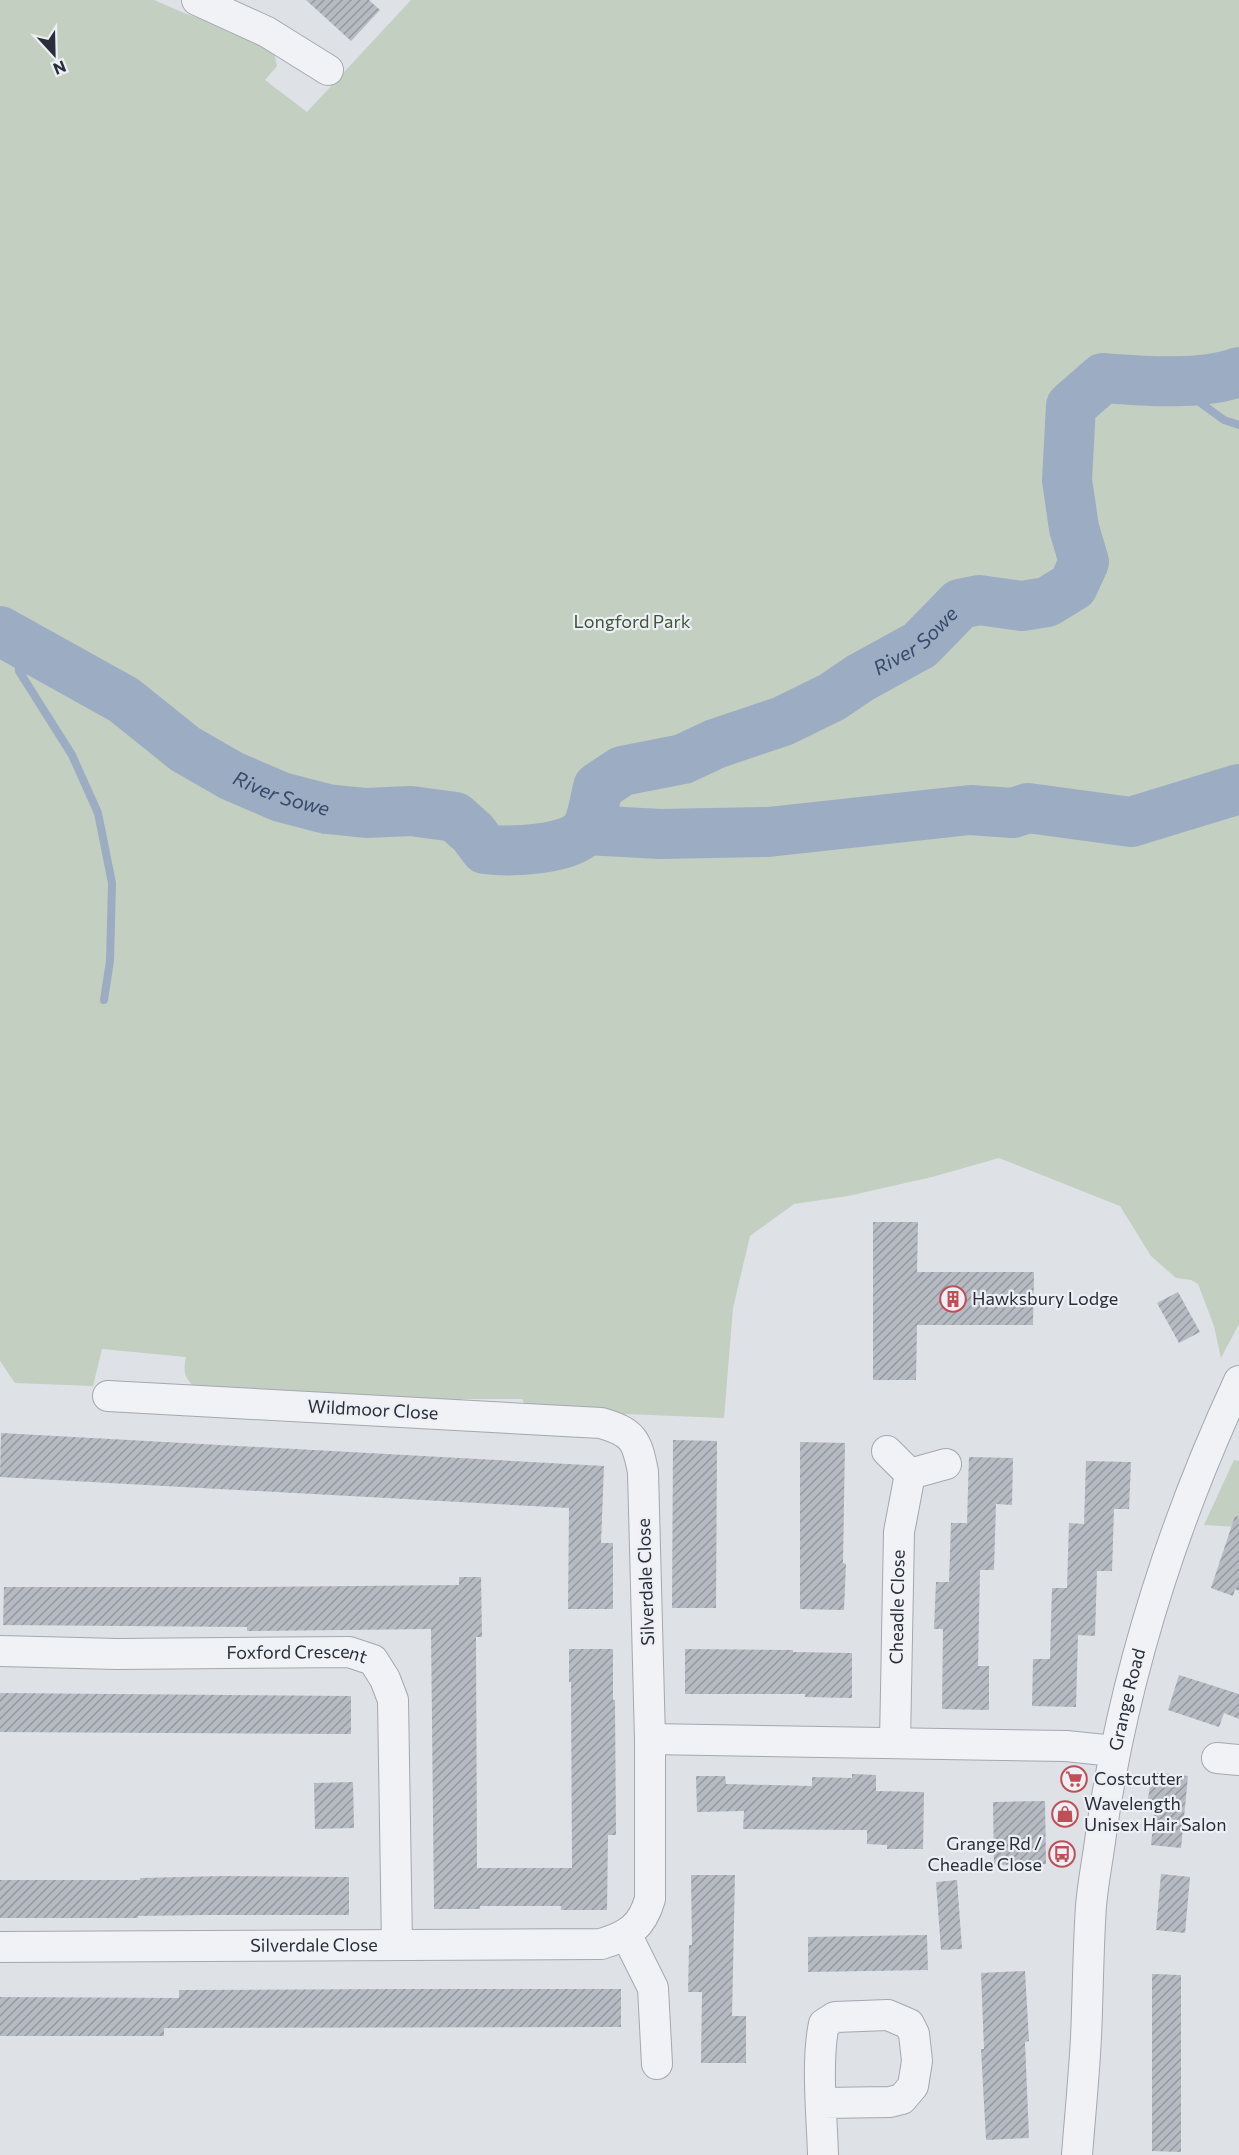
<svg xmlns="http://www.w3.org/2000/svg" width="1239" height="2155" viewBox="0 0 1239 2155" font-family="Commissioner,sans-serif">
	<defs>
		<pattern id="building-hatch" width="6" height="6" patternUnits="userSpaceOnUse" patternTransform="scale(1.5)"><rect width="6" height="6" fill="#b6bac2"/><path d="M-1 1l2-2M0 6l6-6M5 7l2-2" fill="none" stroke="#94989f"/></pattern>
	</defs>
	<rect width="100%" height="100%" fill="#dee1e6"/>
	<!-- green -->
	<g fill="#c3cfc0">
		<path d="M 0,0 L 154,0 L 184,13 L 234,30 L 274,52 L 277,66 L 265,80 L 307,112 L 411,0 L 1239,0 L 1239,1324 L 1221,1358 L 1214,1326 L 1198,1284 L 1191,1280 L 1176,1278 L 1151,1256 L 1120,1206 L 999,1158 L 932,1177 L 848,1196 L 794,1204 L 750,1236 L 733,1308 L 724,1418 L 528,1410 L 522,1399 L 461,1399 L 454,1406 L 200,1392 C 186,1380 182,1375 186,1357 L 102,1349 L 93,1386 L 15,1383 L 0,1361 Z"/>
		<polygon points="1234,1460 1239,1461 1239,1527 1204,1525"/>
	</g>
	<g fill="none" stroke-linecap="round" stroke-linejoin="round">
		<!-- stream -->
		<g stroke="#9cacc3" stroke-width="8">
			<polyline points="1161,380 1191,396 1224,420 1239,425"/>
			<polyline points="16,639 19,671 72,755 98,813 112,883 110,961 104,1000"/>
		</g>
		<!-- river -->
		<g stroke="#9cacc3" stroke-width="50">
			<path id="s1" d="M 0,631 L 124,700 L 185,749 L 232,776 L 281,797 L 327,809 L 366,813 L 411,811 L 455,817 L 473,833 L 485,849 C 508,852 575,851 587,828 C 593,816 595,800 598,787 L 622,771 L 683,759 L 715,744 L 783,721 L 832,697 L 860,678 L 920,645 L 960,604 L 979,600 L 1022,606 L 1047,602 L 1073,586 L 1084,562 L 1074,528 L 1067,480 L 1071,406 L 1103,378 C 1143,381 1201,386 1239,372"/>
			<polyline points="587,830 660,834 768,832 970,810 1013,813 1028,808 1131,822 1239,789"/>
		</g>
	</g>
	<!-- building -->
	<g fill="url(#building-hatch)">
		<polygon points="306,0 369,0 380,10 351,41"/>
		<polygon points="873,1222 918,1222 917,1272 1034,1272 1033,1325 917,1325 916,1380 873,1380"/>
		<polygon points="1178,1292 1200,1332 1179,1343 1157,1303"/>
		<polygon points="1,1433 604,1466 601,1543 613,1543 613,1609 568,1609 569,1508 0,1477"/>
		<polygon points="673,1440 717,1441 716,1608 672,1608"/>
		<polygon points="800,1442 845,1443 843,1563 846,1564 844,1610 800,1609"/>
		<polygon points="969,1457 1013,1458 1012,1505 996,1504 994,1570 980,1570 978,1666 989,1666 989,1710 942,1709 943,1629 934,1629 936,1582 949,1582 951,1523 967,1523"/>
		<polygon points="1086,1461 1131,1462 1129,1509 1114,1509 1112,1571 1097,1571 1095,1636 1078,1635 1076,1707 1032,1706 1033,1659 1050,1659 1052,1588 1067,1588 1069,1523 1084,1524"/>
		<polygon points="1235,1516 1239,1517 1239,1591 1235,1589 1233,1596 1211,1588"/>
		<polygon points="459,1577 481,1577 482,1637 476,1637 477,1868 572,1868 571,1682 569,1682 569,1649 613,1649 613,1700 615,1700 616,1835 608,1835 607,1910 561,1910 561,1906 480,1906 480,1909 434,1909 431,1629 247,1631 247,1627 3,1625 4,1587 247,1587 459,1585"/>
		<polygon points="685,1649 793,1650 793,1652 852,1653 852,1698 805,1697 805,1694 685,1694"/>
		<polygon points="1179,1675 1239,1694 1239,1719 1224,1713 1219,1727 1168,1710"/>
		<polygon points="0,1693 351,1696 351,1734 0,1732"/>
		<polygon points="1152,1772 1188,1776 1181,1848 1151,1845 1155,1808 1147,1806"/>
		<polygon points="852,1774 876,1775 876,1791 924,1792 923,1849 887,1849 887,1845 867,1844 867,1830 743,1829 744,1811 697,1812 696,1776 725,1776 726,1784 812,1786 812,1777 852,1778"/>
		<polygon points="353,1782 354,1828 315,1829 314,1783"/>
		<polygon points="1045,1801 1046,1864 994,1865 993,1802"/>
		<polygon points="1161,1874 1190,1877 1185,1933 1156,1930"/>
		<polygon points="691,1875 735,1875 732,2016 746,2016 746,2063 701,2063 702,1992 688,1992 689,1945 692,1945"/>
		<polygon points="224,1876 349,1877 349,1915 206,1915 138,1916 138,1918 0,1918 0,1880 140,1880 140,1878"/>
		<polygon points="957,1880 962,1949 941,1950 936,1882"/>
		<polygon points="927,1935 928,1970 808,1972 808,1937"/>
		<polygon points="1025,1971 1029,2041 1025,2042 1029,2138 986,2140 981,2049 984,2049 981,1973"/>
		<polygon points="1152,1974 1181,1975 1181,2152 1152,2151"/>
		<polygon points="405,1989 621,1989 621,2027 164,2028 164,2036 0,2036 0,1997 179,1998 179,1990"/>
	</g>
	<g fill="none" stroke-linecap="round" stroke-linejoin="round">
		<!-- minor casing -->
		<g stroke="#a4a8af" stroke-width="32">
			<g id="minor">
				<polyline points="197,0 267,32 328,70"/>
				<polyline points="887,1451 910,1474 946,1464"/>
				<path id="s2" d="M 0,1651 L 117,1654 L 349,1652 L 373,1660 L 385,1679 L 393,1700 L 397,1945"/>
				<polyline points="650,1739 1066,1746 1114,1751"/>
				<path id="s3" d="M 895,1742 L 899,1532 L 910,1474"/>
				<polyline points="1217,1758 1239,1760"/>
				<polyline points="626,1934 653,1988 657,2064"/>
				<path id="s4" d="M 0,1947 L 601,1944 C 628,1936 642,1927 650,1899 L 650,1739 L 643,1472 C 637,1440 633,1432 601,1423 L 108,1396"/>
				<path d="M 822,2103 L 890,2102 L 902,2099 L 913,2086 L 917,2061 L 914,2034 L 909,2024 L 888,2015 L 835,2017 L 824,2024 C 816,2061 822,2117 823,2155"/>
				<path id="s5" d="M 1077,2155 C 1080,2116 1084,2077 1086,2037 C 1088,1994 1088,1950 1091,1906 C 1093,1882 1098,1858 1101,1834 C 1124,1675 1171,1527 1239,1381"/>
			</g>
		</g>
		<!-- minor -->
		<use href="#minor" stroke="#f0f2f5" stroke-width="30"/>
	</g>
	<!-- icons -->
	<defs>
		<g id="building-ring" transform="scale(1.35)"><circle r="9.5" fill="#edeff4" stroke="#c04e56" stroke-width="1.5"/><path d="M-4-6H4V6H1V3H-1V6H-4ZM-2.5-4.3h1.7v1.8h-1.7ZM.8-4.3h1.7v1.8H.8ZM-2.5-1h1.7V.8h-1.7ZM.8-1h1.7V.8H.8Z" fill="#c04e56"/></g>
		<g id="supermarket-ring" transform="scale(1.35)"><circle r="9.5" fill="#edeff4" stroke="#c04e56" stroke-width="1.5"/><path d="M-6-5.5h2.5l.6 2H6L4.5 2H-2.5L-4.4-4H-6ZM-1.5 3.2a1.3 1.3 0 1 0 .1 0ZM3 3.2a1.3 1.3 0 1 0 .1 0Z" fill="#c04e56"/></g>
		<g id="shop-ring" transform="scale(1.35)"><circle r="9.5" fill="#edeff4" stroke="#c04e56" stroke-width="1.5"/><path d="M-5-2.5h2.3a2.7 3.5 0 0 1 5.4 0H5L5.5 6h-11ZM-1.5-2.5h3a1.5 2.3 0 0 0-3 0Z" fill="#c04e56"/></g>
		<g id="bus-ring" transform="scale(1.35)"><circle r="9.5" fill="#edeff4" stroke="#c04e56" stroke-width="1.5"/><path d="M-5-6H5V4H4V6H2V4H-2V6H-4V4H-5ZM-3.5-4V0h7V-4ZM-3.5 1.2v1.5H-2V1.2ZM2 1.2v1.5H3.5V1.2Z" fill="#c04e56"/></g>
	</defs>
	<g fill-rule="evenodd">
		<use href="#building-ring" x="953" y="1299"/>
		<use href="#supermarket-ring" x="1074" y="1779"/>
		<use href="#shop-ring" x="1065" y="1814"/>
		<use href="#bus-ring" x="1062" y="1854"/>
	</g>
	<g text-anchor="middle" stroke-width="4.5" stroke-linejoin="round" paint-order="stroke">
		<!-- park labels -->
		<g font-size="18" fill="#3b5638" stroke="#edeff4">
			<text x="632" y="628">Longford Park</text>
		</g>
		<!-- poi labels -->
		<g font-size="18" fill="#292e3b" stroke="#edeff4" text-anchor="start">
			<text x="972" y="1305">Hawksbury Lodge</text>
			<text x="1094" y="1785">Costcutter</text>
			<text x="1084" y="1810">Wavelength<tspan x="1084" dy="21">Unisex Hair Salon</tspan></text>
			<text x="1042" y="1850" text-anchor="end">Grange Rd /<tspan x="1042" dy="21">Cheadle Close</tspan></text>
		</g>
		<!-- street labels -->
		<g font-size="18" fill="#292e3b" stroke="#edeff4">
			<text transform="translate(373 1410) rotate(3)" y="6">Wildmoor Close</text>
			<text transform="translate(646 1582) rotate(-92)" y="6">Silverdale Close</text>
			<text dy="6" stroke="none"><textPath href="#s3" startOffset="135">Cheadle Close</textPath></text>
			<text dy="6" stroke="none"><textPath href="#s2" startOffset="297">Foxford Crescent</textPath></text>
			<text dy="6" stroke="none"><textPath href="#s5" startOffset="459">Grange Road</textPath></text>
			<text dy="6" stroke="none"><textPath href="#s4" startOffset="314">Silverdale Close</textPath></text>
		</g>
		<!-- water labels -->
		<g font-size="20" font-style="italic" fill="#374a6b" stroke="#edeff4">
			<text dy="7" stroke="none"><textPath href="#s1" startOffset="1052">River Sowe</textPath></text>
			<text dy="7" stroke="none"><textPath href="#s1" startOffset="327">River Sowe</textPath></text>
		</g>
	</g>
	<!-- north arrow -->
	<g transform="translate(54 54) rotate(158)" stroke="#edeff4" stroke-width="4.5" paint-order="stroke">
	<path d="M0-4.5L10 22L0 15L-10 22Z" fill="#292e3b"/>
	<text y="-9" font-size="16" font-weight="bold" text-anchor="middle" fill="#292e3b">N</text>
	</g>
</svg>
